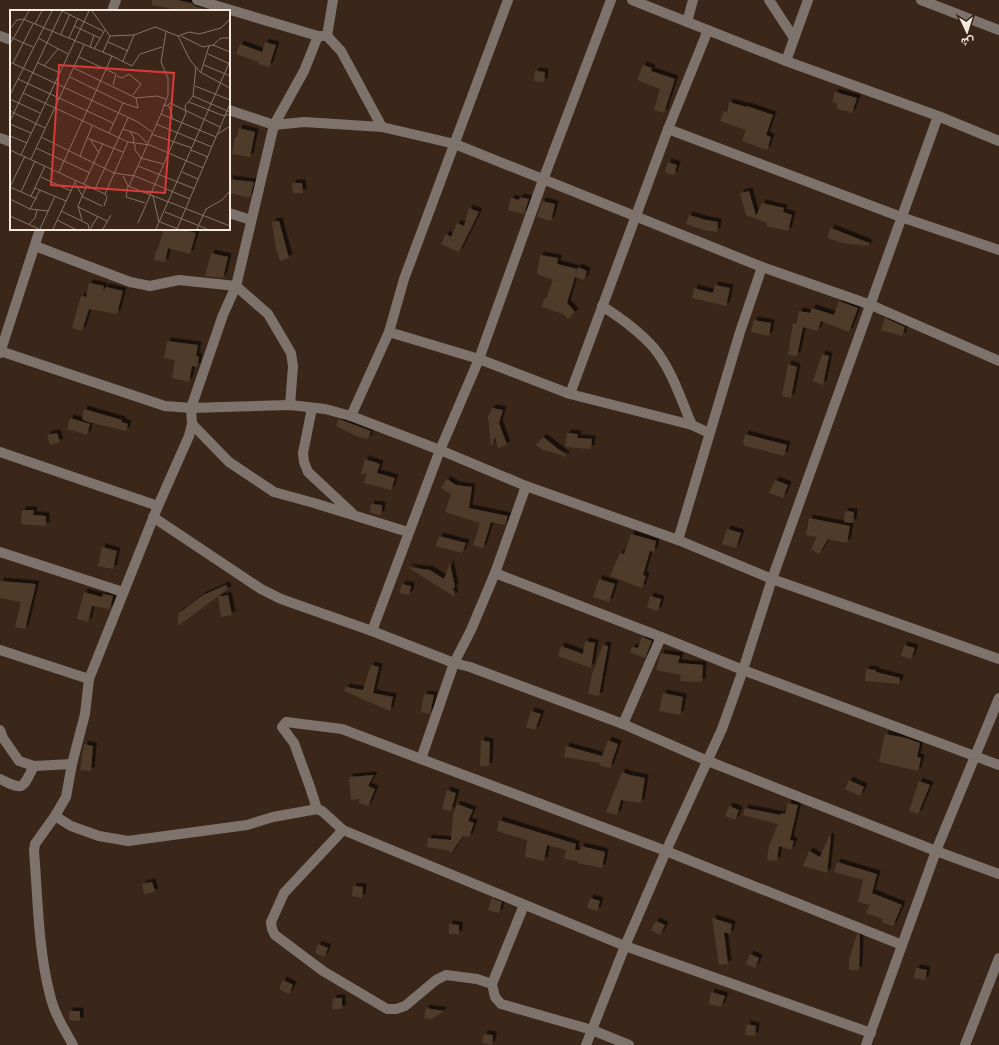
<svg xmlns="http://www.w3.org/2000/svg" width="999" height="1045" viewBox="0 0 999 1045" font-family="Quicksand,Vazirmatn,sans-serif">
	<defs>
		<filter id="shadow"><feDropShadow dx="3.5" dy="-3.5" stdDeviation="0" flood-color="#0009"/></filter>
	</defs>
	<rect width="100%" height="100%" fill="#3b2719"/>
	<!-- building -->
	<g fill="#503b2c" filter="url(#shadow)">
		<polygon points="152,0 177,0 191,3 195,6 207,10 207,11 183,11 152,5"/>
		<polygon points="265,42 276,45 269,67 258,64 259,62 236,54 240,44 262,52"/>
		<polygon points="643,65 652,68 651,71 675,79 664,113 654,110 660,89 637,80"/>
		<polygon points="535,71 545,72 544,82 534,81"/>
		<polygon points="835,92 857,98 852,113 836,108 838,104 832,102"/>
		<polygon points="729,102 747,107 747,106 773,115 766,135 771,137 767,150 742,141 746,130 720,121 724,111 727,112"/>
		<polygon points="239,128 255,132 250,157 232,154 235,137 237,137"/>
		<polygon points="668,162 677,165 674,175 665,172"/>
		<polygon points="229,179 254,182 250,198 229,193"/>
		<polygon points="292,183 302,183 303,193 293,193"/>
		<polygon points="749,191 756,216 762,203 784,208 783,212 792,215 788,231 766,226 767,223 746,215 740,193"/>
		<polygon points="520,197 529,199 524,214 508,210 511,198 519,200"/>
		<polygon points="542,201 555,204 551,221 537,217"/>
		<polygon points="469,208 479,212 459,252 441,244 446,234 451,237 457,223 464,226"/>
		<polygon points="689,215 706,220 718,222 717,232 703,230 686,224"/>
		<polygon points="279,221 289,258 280,261 276,249 272,222"/>
		<polygon points="831,228 869,243 868,246 842,243 827,238"/>
		<polygon points="164,229 180,229 196,233 190,254 168,248 165,262 154,260 156,251 157,251"/>
		<polygon points="211,253 228,257 223,278 205,276"/>
		<polygon points="540,255 558,258 557,264 577,269 576,274 578,267 587,271 584,280 575,277 567,303 575,312 568,319 563,314 542,307 544,298 546,299 553,280 537,274"/>
		<polygon points="89,283 104,286 103,291 106,287 123,291 117,314 89,309 82,331 72,328 81,296 86,297"/>
		<polygon points="715,285 730,288 726,306 692,298 694,288 713,293"/>
		<polygon points="839,301 858,308 849,332 821,321 817,331 803,327 797,356 788,355 793,323 796,324 799,311 810,313 812,308 834,315"/>
		<polygon points="885,318 905,327 902,336 881,330"/>
		<polygon points="754,320 771,323 769,336 751,332"/>
		<polygon points="167,341 198,345 196,356 199,357 197,367 192,366 189,382 172,378 175,360 164,358"/>
		<polygon points="822,354 829,356 823,385 813,381"/>
		<polygon points="788,364 797,367 791,398 782,396"/>
		<polygon points="492,408 503,410 499,423 507,445 498,448 495,437 491,447 488,417"/>
		<polygon points="84,409 122,420 122,422 128,424 126,431 88,422 82,419"/>
		<polygon points="70,418 90,424 87,435 67,429"/>
		<polygon points="339,419 371,431 368,439 359,437 336,426"/>
		<polygon points="57,433 60,442 50,445 47,435"/>
		<polygon points="567,433 578,434 577,438 592,439 591,449 565,447"/>
		<polygon points="745,434 787,445 784,456 743,445"/>
		<polygon points="543,437 566,455 566,457 545,450 544,451 536,445"/>
		<polygon points="365,459 380,464 377,473 395,478 391,490 364,483 367,473 361,474"/>
		<polygon points="447,479 456,485 472,487 469,508 508,516 505,525 491,522 483,548 473,545 480,523 445,512 451,494 441,488"/>
		<polygon points="775,480 788,485 783,498 769,493"/>
		<polygon points="371,504 382,505 381,515 370,513"/>
		<polygon points="22,510 34,510 33,515 46,516 46,526 21,524"/>
		<polygon points="845,511 854,512 853,523 844,522"/>
		<polygon points="809,518 850,526 847,543 828,539 819,554 811,549 817,537 806,535"/>
		<polygon points="727,529 741,533 736,548 722,544"/>
		<polygon points="631,534 656,541 654,552 650,551 643,575 646,576 642,588 610,576 620,553 624,554"/>
		<polygon points="439,536 466,543 462,553 436,546"/>
		<polygon points="102,547 117,551 113,569 98,566"/>
		<polygon points="450,563 455,587 453,588 455,597 407,567 430,570 444,579"/>
		<polygon points="599,579 615,584 609,602 593,597"/>
		<polygon points="0,581 36,584 25,629 15,627 21,602 0,598"/>
		<polygon points="402,584 411,586 409,595 399,593"/>
		<polygon points="226,585 228,589 178,626 178,614 203,595"/>
		<polygon points="84,592 102,597 103,594 113,596 110,609 92,606 88,622 77,619"/>
		<polygon points="228,595 232,615 221,617 218,597"/>
		<polygon points="650,596 661,599 658,611 647,607"/>
		<polygon points="642,637 652,641 645,658 630,652 632,647 638,648"/>
		<polygon points="585,641 595,643 591,668 558,656 561,646 583,654"/>
		<polygon points="603,645 608,646 599,696 588,694 592,674"/>
		<polygon points="904,645 915,648 911,659 901,656"/>
		<polygon points="661,653 680,656 678,663 703,665 702,682 680,681 681,675 656,670"/>
		<polygon points="371,665 379,667 373,693 393,697 390,711 344,691 346,687 363,690"/>
		<polygon points="866,669 876,670 876,672 900,678 899,684 865,681"/>
		<polygon points="663,693 683,697 680,715 659,711"/>
		<polygon points="424,694 434,695 430,714 421,712"/>
		<polygon points="531,711 541,714 535,730 526,727"/>
		<polygon points="885,734 906,738 920,743 917,757 921,758 918,771 879,762"/>
		<polygon points="481,740 490,742 489,766 480,766"/>
		<polygon points="608,740 618,744 610,768 599,765 600,763 564,757 566,746 602,756"/>
		<polygon points="84,744 93,746 91,771 80,770"/>
		<polygon points="622,772 630,775 645,778 641,803 621,800 617,815 606,812"/>
		<polygon points="374,775 368,786 375,789 368,806 359,803 360,799 351,800 349,777"/>
		<polygon points="849,780 864,787 860,796 845,789"/>
		<polygon points="919,781 930,785 918,814 909,811"/>
		<polygon points="447,790 456,793 451,811 442,809"/>
		<polygon points="788,803 798,805 790,840 794,841 791,850 779,846 777,861 767,860 769,846 778,824 743,815 745,808 781,815 781,813 785,814"/>
		<polygon points="457,804 473,810 468,821 474,823 469,837 463,836 450,854 450,852 447,850 427,847 428,838 451,840 453,815"/>
		<polygon points="729,806 739,810 735,820 725,816"/>
		<polygon points="499,820 576,844 575,850 580,850 581,846 605,852 602,868 577,863 578,861 564,859 566,850 547,845 544,861 525,857 527,840 497,831"/>
		<polygon points="829,836 831,837 827,873 803,866 809,851 820,857"/>
		<polygon points="837,862 877,874 872,893 902,905 893,926 882,922 883,919 866,913 870,905 858,902 863,880 834,872"/>
		<polygon points="152,882 155,892 144,894 142,884"/>
		<polygon points="353,886 363,887 362,898 352,896"/>
		<polygon points="492,898 502,902 499,913 488,910"/>
		<polygon points="590,898 600,901 597,911 587,908"/>
		<polygon points="712,918 732,924 730,934 724,932 728,964 719,965"/>
		<polygon points="656,921 665,925 660,935 651,930"/>
		<polygon points="449,924 459,925 459,934 449,934"/>
		<polygon points="857,934 860,935 859,970 849,970 849,960"/>
		<polygon points="318,944 328,948 324,957 315,953"/>
		<polygon points="750,954 759,958 755,968 746,964"/>
		<polygon points="916,968 927,970 925,980 914,978"/>
		<polygon points="283,980 293,985 289,994 279,989"/>
		<polygon points="711,992 725,996 721,1007 709,1004"/>
		<polygon points="333,998 342,998 342,1009 332,1009"/>
		<polygon points="426,1008 444,1011 432,1019 424,1018"/>
		<polygon points="69,1011 80,1011 80,1021 69,1020"/>
		<polygon points="747,1024 756,1026 755,1036 745,1035"/>
		<polygon points="484,1034 493,1035 492,1045 482,1043"/>
	</g>
	<g fill="none" stroke-linecap="round" stroke-linejoin="round">
		<!-- minor -->
		<g stroke="#7d736c" stroke-width="10">
			<polyline points="197,0 318,36 327,36 341,51 382,127"/>
			<polyline points="632,0 786,61 938,116 999,141"/>
			<polyline points="769,0 794,38"/>
			<polyline points="921,0 999,30"/>
			<polyline points="112,11 116,0"/>
			<polyline points="687,22 693,0"/>
			<polyline points="0,36 11,40"/>
			<polyline points="327,36 333,0"/>
			<polyline points="786,61 808,0"/>
			<polyline points="229,110 274,125 304,122 382,127 455,144 762,267 871,305 999,361"/>
			<polyline points="668,129 901,217 999,250"/>
			<polyline points="0,138 11,142"/>
			<polyline points="229,213 251,220"/>
			<polyline points="35,246 130,282 150,286 179,280 236,286 268,314 291,353 293,366 290,405"/>
			<path d="M 602,306 C 621,318 639,331 654,348 C 672,370 681,400 692,425"/>
			<polyline points="389,332 479,359 570,394 692,425 709,433"/>
			<polyline points="0,351 165,406 191,408 290,405 325,409 351,416 440,450 526,486 678,540 772,579 999,659"/>
			<polyline points="0,353 40,229"/>
			<polyline points="570,394 668,129 708,30"/>
			<polyline points="312,408 303,453 304,462 308,472 352,513"/>
			<polyline points="351,416 389,332 404,279 508,0"/>
			<polyline points="192,424 229,462 274,492 314,503 408,532"/>
			<polyline points="0,452 158,506"/>
			<polyline points="526,486 495,573 471,630 454,663 421,759 666,851 902,945"/>
			<polyline points="153,517 261,589 281,599 372,631 454,663 470,667 623,724 708,761 936,851 999,874"/>
			<polyline points="678,540 740,332 762,267"/>
			<polyline points="0,552 123,592"/>
			<polyline points="495,573 661,637 743,670 999,765"/>
			<polyline points="372,631 440,450 479,359 543,180 611,0"/>
			<polyline points="0,650 89,679 158,506 189,436 192,424 191,408 223,315 236,286 274,125 304,71 318,36"/>
			<polyline points="623,724 661,637"/>
			<polyline points="0,730 3,738 19,761 34,766 72,764"/>
			<path d="M 0,779 C 24,791 22,789 34,766"/>
			<polyline points="317,809 310,787 294,743 282,727 286,722 342,729 421,759"/>
			<polyline points="55,816 71,826 99,836 128,841 247,825 273,817 317,809 322,811 343,830 360,837 625,946 871,1033"/>
			<polyline points="343,830 284,893 271,922 272,929 275,935 323,971 387,1009 396,1009 405,1006 436,980 446,975 477,979 492,984"/>
			<polyline points="524,905 492,984 495,997 501,1004 592,1030 629,1045"/>
			<path d="M 73,1045 C 64,1029 54,1013 50,995 C 38,949 38,899 34,851 L 35,844 L 55,816 L 66,797 L 72,764 L 85,714 L 89,679"/>
			<polyline points="586,1045 625,946 666,851 722,729 743,670 772,579 938,116"/>
			<polyline points="866,1045 936,851 999,698"/>
			<polyline points="965,1045 999,958"/>
		</g>
	</g>
	<!-- overview -->
	<g transform="translate(10 10)">
		<rect width="220" height="220" fill="#3b2719"/>
		<path fill="none" stroke="#857468" stroke-width="1" d="M 82,1 L 100,26 L 124,25 L 145,17 L 168,26 L 179,22 L 189,24 L 211,18 L 220,9M 25,14 L 32,1M 64,16 L 90,28M 0,19 L 7,10 L 13,9 L 102,46 L 49,162M 51,24 L 60,4M 168,26 L 180,50 L 190,62 L 220,78M 171,26 L 193,37 L 203,35 L 211,28 L 220,28M 0,27 L 23,37M 28,28 L 58,44M 59,28 L 68,8M 98,32 L 118,41M 0,34 L 19,1M 203,35 L 220,42M 80,37 L 84,25M 84,39 L 95,20M 93,42 L 100,26M 198,44 L 220,54M 102,46 L 122,56 L 130,44 L 152,37M 69,47 L 106,64 L 103,75M 113,51 L 124,25M 0,52 L 128,112 L 142,122M 3,53 L 23,14M 28,53 L 50,63M 194,55 L 220,66M 34,56 L 48,39M 64,58 L 126,88 L 147,86 L 156,89M 191,62 L 199,36M 107,66 L 112,68 L 119,64 L 131,74 L 123,85M 60,67 L 113,93 L 99,123M 8,69 L 103,113M 185,76 L 220,90M 13,83 L 118,132 L 140,135 L 193,158M 0,85 L 42,1M 183,86 L 220,102M 0,89 L 30,103M 179,92 L 214,106 L 220,104M 113,93 L 128,98 L 126,88M 153,95 L 159,96 L 163,109M 158,95 L 160,93 L 210,117M 0,101 L 35,118M 151,104 L 158,85 L 158,68 L 151,52 L 156,22M 0,111 L 52,1 L 93,21M 0,114 L 21,123M 146,114 L 202,137M 113,119 L 128,124 L 137,133M 120,122 L 124,128 L 123,134M 141,124 L 182,138M 208,124 L 220,116M 0,126 L 17,133M 31,127 L 104,163 L 125,166 L 180,189M 77,128 L 113,142M 80,129 L 89,143M 125,134 L 125,140 L 131,148 L 153,154M 26,138 L 80,163M 0,140 L 95,184 L 97,187 L 94,196M 181,140 L 198,147M 11,145 L 79,1M 70,146 L 82,116M 21,149 L 74,35M 128,156 L 185,179M 172,162 L 188,169M 113,166 L 118,176 L 220,216M 31,167 L 61,181M 65,173 L 73,187 L 92,196M 74,174 L 93,133M 118,176 L 116,187 L 135,193M 119,176 L 151,104 L 206,127M 0,177 L 15,146M 0,177 L 27,189M 25,178 L 56,191M 85,179 L 118,108M 11,182 L 25,151M 95,184 L 118,132M 21,186 L 35,156M 143,186 L 149,212M 0,189 L 20,199 L 38,201M 68,197 L 97,211M 20,199 L 30,180M 51,201 L 78,214 L 79,219M 155,202 L 197,219M 0,206 L 29,219M 47,210 L 65,219M 72,210 L 68,196 L 77,175M 150,212 L 168,219M 128,213 L 176,103 L 175,96 L 183,86 L 186,57M 19,214 L 25,208 L 27,200M 30,219 L 45,186M 43,219 L 66,170M 80,219 L 88,206M 93,219 L 101,205M 146,219 L 220,51M 167,219 L 220,94M 187,219 L 196,199 L 212,190 L 220,181"/>
		<path fill="#d93b3a" fill-opacity="0.15" stroke="#d93b3a" stroke-width="2" d="M 49,55 L 164,63 L 155,183 L 41,175 Z"/>
		<rect width="220" height="220" fill="none" stroke="#f5e8df" stroke-width="2"/>
	</g>
	<!-- north arrow -->
	<g transform="translate(967 32) rotate(176)" stroke="#3b2719" stroke-width="3" paint-order="stroke">
	<path d="M0-3L7 15L0 10L-7 15Z" fill="#f5e8df"/>
	<text y="-6" font-size="11" font-weight="bold" text-anchor="middle" fill="#f5e8df">ش</text>
	</g>
</svg>
